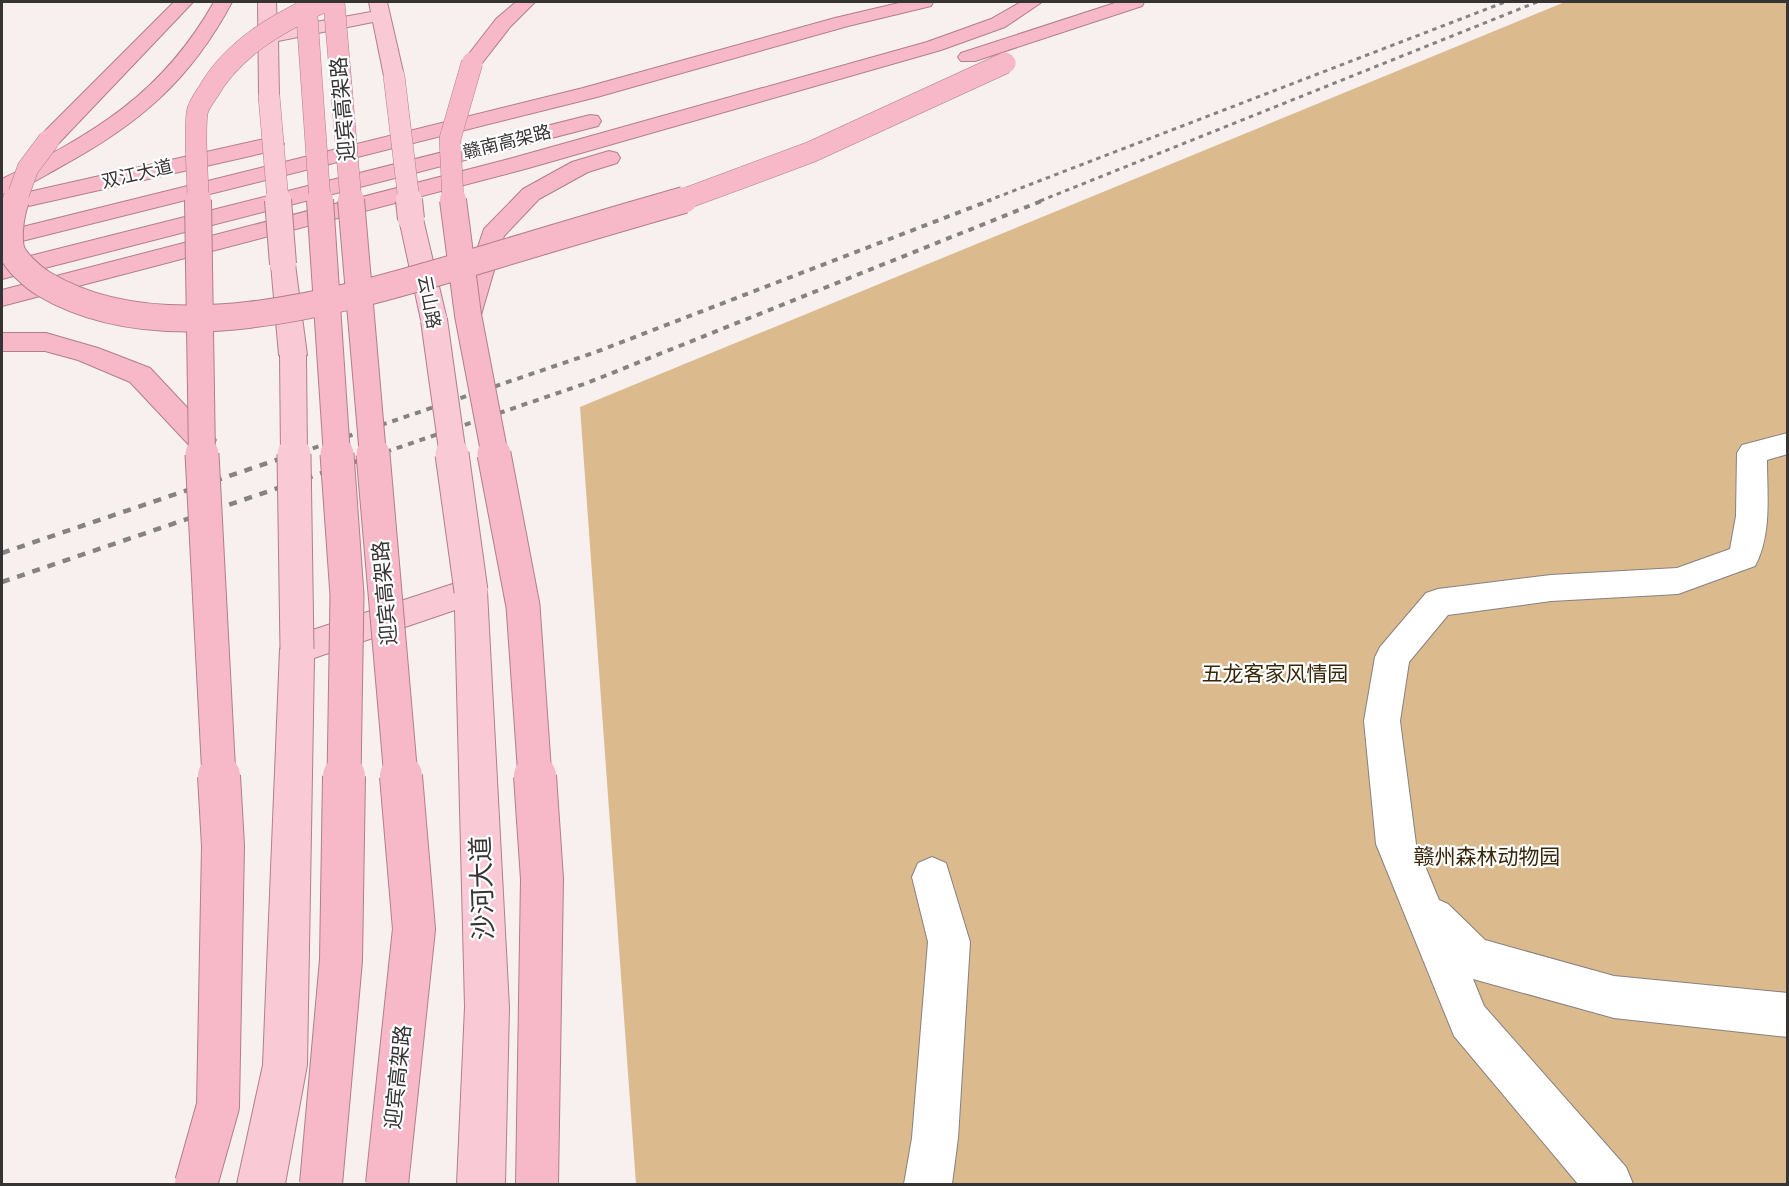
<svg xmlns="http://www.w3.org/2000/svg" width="1789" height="1186" viewBox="0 0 1789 1186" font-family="'Fira Sans','Noto Sans SC',sans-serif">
	<rect width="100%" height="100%" fill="#f7f0ef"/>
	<!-- green -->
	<polygon fill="#dbba8d" points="1565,2 1787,2 1787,1184 636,1184 580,407"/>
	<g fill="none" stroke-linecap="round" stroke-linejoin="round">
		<!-- minor casing -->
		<g stroke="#878180" stroke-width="2">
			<g id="minor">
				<path d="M 1788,433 L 1788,454 L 1767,460 C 1767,494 1772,535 1755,566 L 1678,594 L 1551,601 L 1448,615 L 1409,662 L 1400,721 L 1416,844 L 1439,900 L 1448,904 L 1485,940 L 1614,976 L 1788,993 L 1788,1037 L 1614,1018 L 1473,979 L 1484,1006 L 1626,1167 L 1633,1184 L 1578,1184 L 1454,1036 L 1376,844 L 1364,721 L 1375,657 L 1380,647 L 1426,593 L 1438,589 L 1551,575 L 1677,568 L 1730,549 L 1736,516 L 1737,453 L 1742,445 Z"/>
				<polygon points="932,857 946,863 970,942 958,1138 952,1184 904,1184 912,1138 928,942 912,877 918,863"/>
			</g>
		</g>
		<!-- primary casing -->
		<g stroke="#b27e8b" stroke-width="2">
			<g id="primary">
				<polygon points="258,2 276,2 277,29 371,12 369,2 387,2 404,76 401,80 387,80 384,76 373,22 278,41 279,96 276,100 269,102 262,100 259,96"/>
				<polygon points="411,212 419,214 423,219 447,320 443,326 434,328 425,326 421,320 399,219 403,214"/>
				<polygon points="283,256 292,259 295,264 307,355 303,361 293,364 283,361 279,355 271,264 274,259"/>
				<polygon points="471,578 483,582 487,591 509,1007 505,1184 457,1184 465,1007 455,610 314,658 307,1065 285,1184 237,1184 263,1065 280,649 285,639"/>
			</g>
		</g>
		<!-- trunk casing -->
		<g stroke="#b27e8b" stroke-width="2">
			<g id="trunk">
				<polygon points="174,2 193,2 57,145 49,147 41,145 38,140 41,135"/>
				<path d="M 214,2 L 232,2 C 190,81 138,125 60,167 C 42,177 22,190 2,194 L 2,179 C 94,134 162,94 214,2 Z"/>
				<polygon points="516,2 535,2 510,27 479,67 465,67 462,63 465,59 496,19"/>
				<polygon points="903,2 933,2 931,6 848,26 597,97 2,246 2,232 583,88 835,18"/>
				<polygon points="1021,2 1042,2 1005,27 941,50 525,169 2,306 2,290 509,159 927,42 991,19"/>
				<polygon points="1118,2 1144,2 1142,6 975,61 961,61 958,57 961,53"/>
				<polygon points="590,115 598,116 601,121 598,126 2,279 2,263"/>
				<polygon points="273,137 281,139 284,144 281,149 2,212 2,198"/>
				<polygon points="609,151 617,153 620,158 617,163 588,172 539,199 504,236 481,315 477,321 468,323 459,321 455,315 484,229 523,189 572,162"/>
				<polygon points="2,333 46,333 98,348 150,368 211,433 216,440 211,447 201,450 191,447 130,382 78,360 45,351 2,351"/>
			</g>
		</g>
		<!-- minor -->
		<use href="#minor" fill="#fff" fill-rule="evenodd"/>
		<!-- primary -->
		<use href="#primary" fill="#f9cad6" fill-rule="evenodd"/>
		<!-- trunk -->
		<use href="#trunk" fill="#f7b8c8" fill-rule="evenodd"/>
		<!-- rail-far2 -->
		<g stroke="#878282" stroke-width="3" stroke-dasharray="4.5 4.5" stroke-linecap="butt">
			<polyline points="987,201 1505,2"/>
			<polyline points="1040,201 1537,2"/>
		</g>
		<!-- rail-far1 -->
		<g stroke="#878282" stroke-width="4" stroke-dasharray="6 6" stroke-linecap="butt">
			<polyline points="290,456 596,352 991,200"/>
			<polyline points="374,456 587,383 1044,200"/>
		</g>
		<!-- rail -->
		<g stroke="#878282" stroke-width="4.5" stroke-dasharray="8 8" stroke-linecap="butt">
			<polyline points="2,553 294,454"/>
			<polyline points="2,582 378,454"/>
		</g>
		<!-- primary-bridge-far2 casing -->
		<g stroke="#b27e8b" stroke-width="22" stroke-linecap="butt">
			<g id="primary-bridge-far2">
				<polyline points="394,76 409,201"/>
				<polyline points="269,96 278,201"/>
			</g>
		</g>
		<!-- primary-bridge-far1 casing -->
		<g stroke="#b27e8b" stroke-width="28" stroke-linecap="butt">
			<g id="primary-bridge-far1">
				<polyline points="278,200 283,264"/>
				<polyline points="409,200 411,219"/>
				<polyline points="434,320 453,456"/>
				<polyline points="293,355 294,456"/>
			</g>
		</g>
		<!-- primary-bridge casing -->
		<g stroke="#b27e8b" stroke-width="35" stroke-linecap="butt">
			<g id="primary-bridge">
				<polyline points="294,454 297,649"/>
				<polyline points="452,454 471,591"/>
			</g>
		</g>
		<!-- trunk-bridge-far3 casing -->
		<g stroke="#b27e8b" stroke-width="22" stroke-linecap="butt">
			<g id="trunk-bridge-far3">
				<polyline points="306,2 320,201"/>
				<polyline points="334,2 351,201"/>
				<polyline points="16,201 28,168 49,140"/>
				<path d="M 198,201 C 198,172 194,141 197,113 C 198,106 204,98 208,92 C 233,48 278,23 323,2"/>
				<polyline points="453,201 450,139 472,63"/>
				<polyline points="679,201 811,152 1005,63"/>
			</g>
		</g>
		<!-- trunk-bridge-far2 casing -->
		<g stroke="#b27e8b" stroke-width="28" stroke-linecap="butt">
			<g id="trunk-bridge-far2">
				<path d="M 16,200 C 11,213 8,235 11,249 C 14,261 34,278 44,284 C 167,358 357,296 484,259 C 550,239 617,219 684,200"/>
				<polyline points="198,200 202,456"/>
				<polyline points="320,200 337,456"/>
				<polyline points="351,200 373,456"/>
				<polyline points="453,200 468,315 495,456"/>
			</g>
		</g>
		<!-- trunk-bridge-far1 casing -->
		<g stroke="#b27e8b" stroke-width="35" stroke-linecap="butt">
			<g id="trunk-bridge-far1">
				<polyline points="202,454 219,778"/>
				<polyline points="337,454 347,595 344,778"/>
				<polyline points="373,454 401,778"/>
				<polyline points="494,454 523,606 535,778"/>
			</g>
		</g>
		<!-- trunk-bridge casing -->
		<g stroke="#b27e8b" stroke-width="44" stroke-linecap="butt">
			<g id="trunk-bridge">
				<polyline points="535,776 542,879 537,1184"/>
				<polyline points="196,1184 218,1106 223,846 219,776"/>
				<polyline points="321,1184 341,960 344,776"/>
				<polyline points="387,1184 414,929 401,776"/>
			</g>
		</g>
		<!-- primary-bridge-far2 -->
		<use href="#primary-bridge-far2" stroke="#f9cad6" stroke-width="21"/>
		<!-- primary-bridge-far1 -->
		<use href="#primary-bridge-far1" stroke="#f9cad6" stroke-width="26"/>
		<!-- primary-bridge -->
		<use href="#primary-bridge" stroke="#f9cad6" stroke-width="33"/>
		<!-- trunk-bridge-far3 -->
		<use href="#trunk-bridge-far3" stroke="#f7b8c8" stroke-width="21"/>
		<!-- trunk-bridge-far2 -->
		<use href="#trunk-bridge-far2" stroke="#f7b8c8" stroke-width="26"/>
		<!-- trunk-bridge-far1 -->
		<use href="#trunk-bridge-far1" stroke="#f7b8c8" stroke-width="33"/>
		<!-- trunk-bridge -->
		<use href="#trunk-bridge" stroke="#f7b8c8" stroke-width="42"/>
	</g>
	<g text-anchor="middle" stroke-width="4.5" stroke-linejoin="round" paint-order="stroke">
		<!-- far-street labels -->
		<g font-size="18" fill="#363333" stroke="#fff">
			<text transform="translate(507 142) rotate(-14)" y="6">赣南高架路</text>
			<text transform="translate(137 174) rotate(-13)" y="6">双江大道</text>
			<text transform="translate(429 302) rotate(79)" y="6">云山路</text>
		</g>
		<!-- street labels -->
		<g font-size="21" fill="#363333" stroke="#fff">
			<text transform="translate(343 109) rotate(-95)" y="7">迎宾高架路</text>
			<text transform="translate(385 593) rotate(-95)" y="7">迎宾高架路</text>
			<text transform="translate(398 1077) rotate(-84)" y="7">迎宾高架路</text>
		</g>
		<!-- park labels -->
		<g font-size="21" fill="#39270a" stroke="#fff">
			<text x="1275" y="681">五龙客家风情园</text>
			<text x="1487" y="864">赣州森林动物园</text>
		</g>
		<!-- near-street labels -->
		<g font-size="26" fill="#363333" stroke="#fff">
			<text transform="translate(482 888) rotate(-92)" y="9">沙河大道</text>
		</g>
	</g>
	<!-- border -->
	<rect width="1789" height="1186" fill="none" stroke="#363333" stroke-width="6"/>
</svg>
